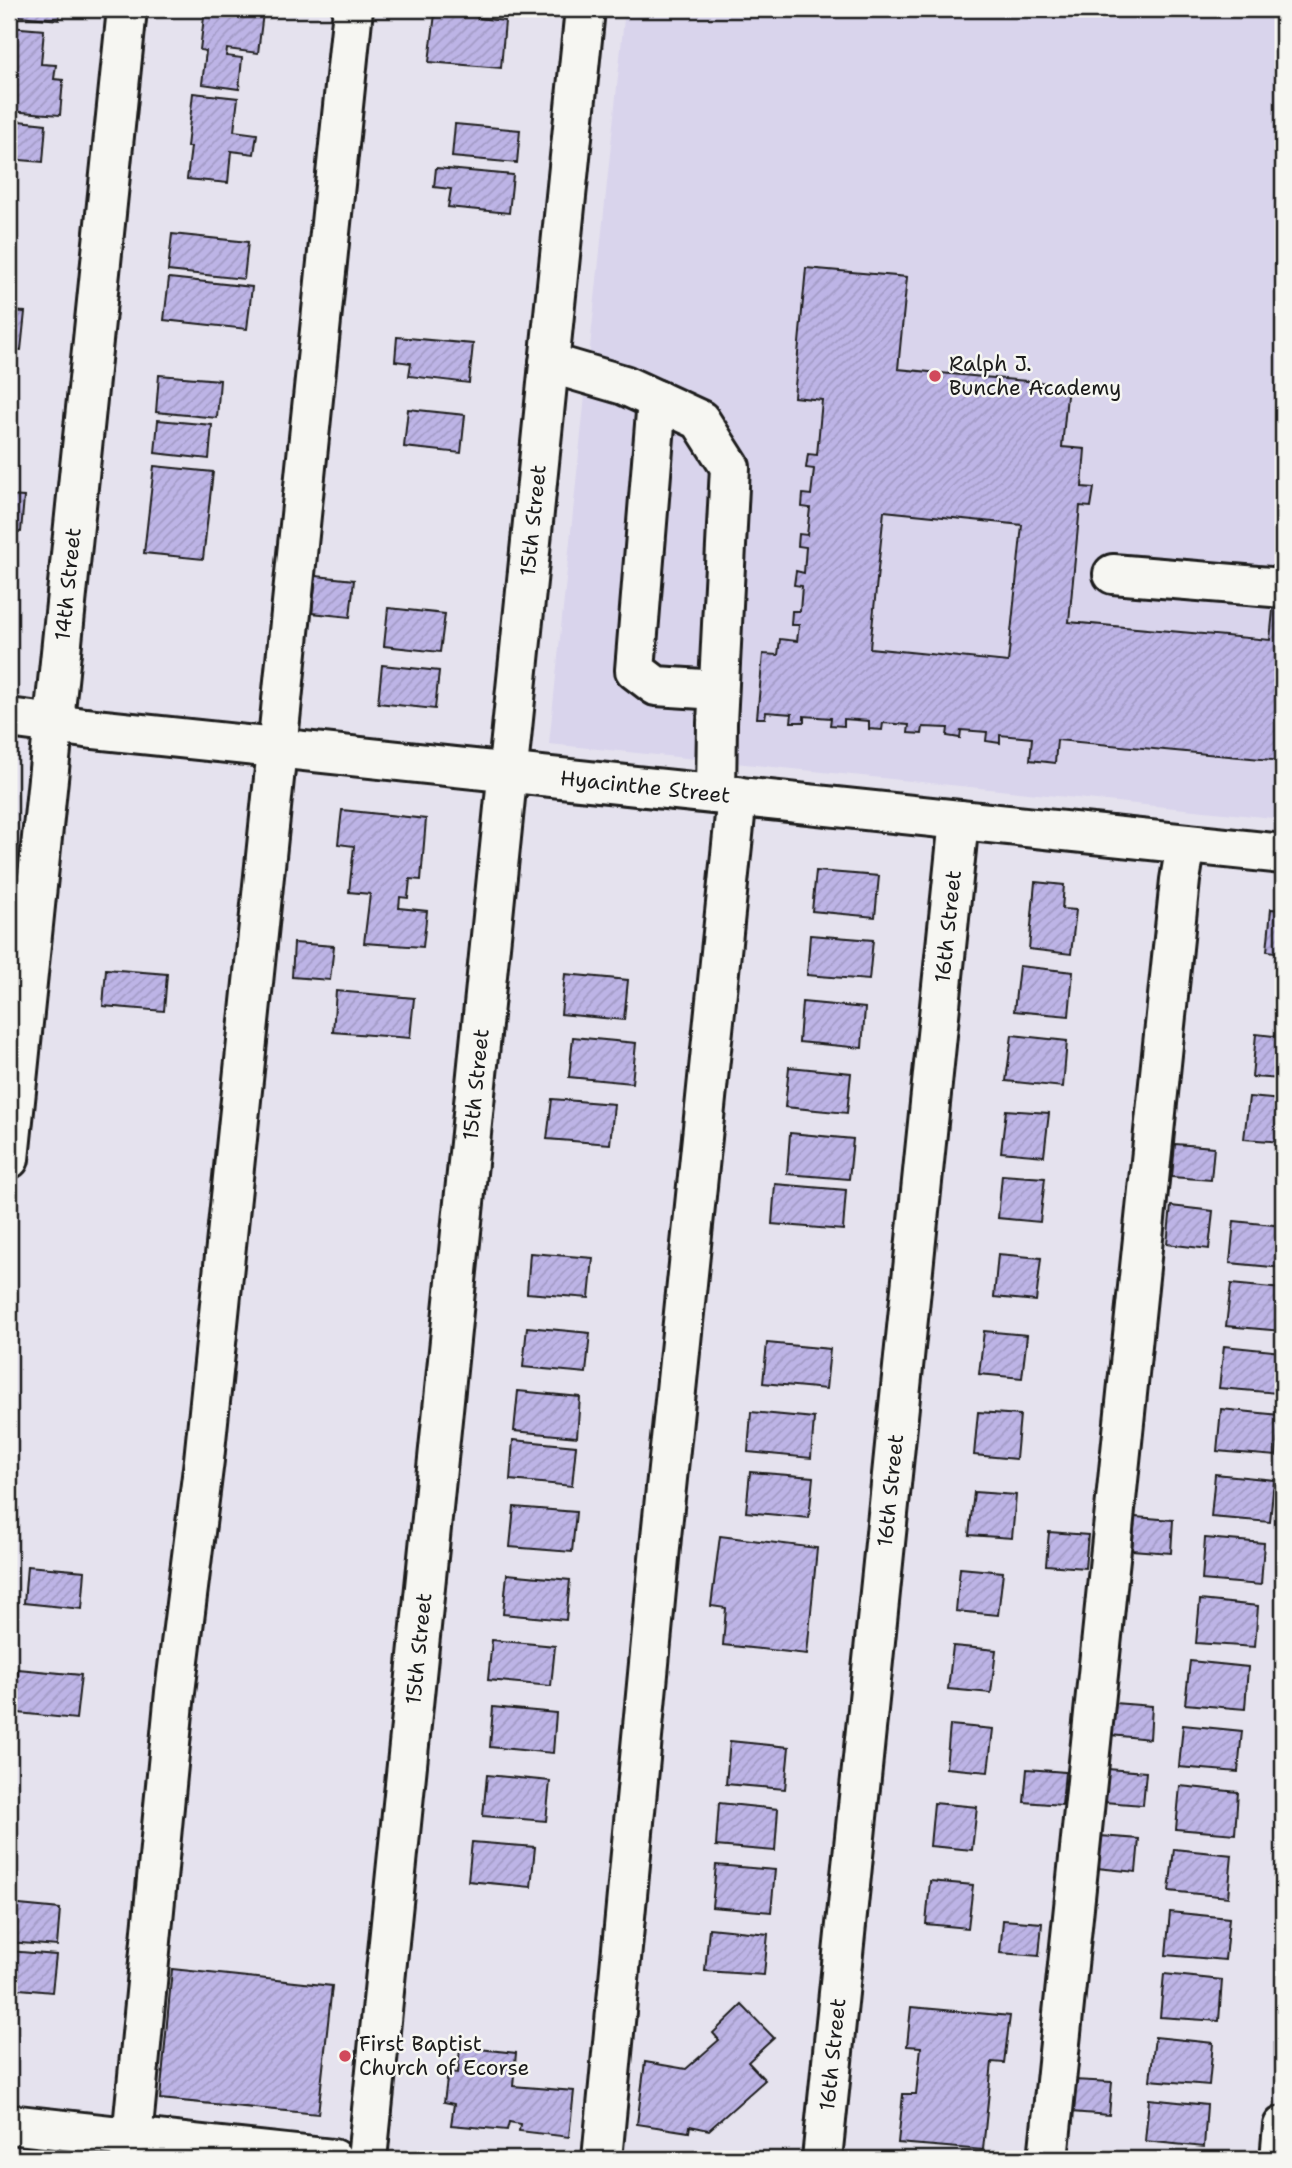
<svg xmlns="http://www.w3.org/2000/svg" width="1292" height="2168" viewBox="0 0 1292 2168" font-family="'Shantell Sans',sans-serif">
	<defs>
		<pattern id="building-hatch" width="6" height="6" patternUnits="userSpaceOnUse" patternTransform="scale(1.75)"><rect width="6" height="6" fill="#bdb4e6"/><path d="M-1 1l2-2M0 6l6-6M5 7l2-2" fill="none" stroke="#a29ac5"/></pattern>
	</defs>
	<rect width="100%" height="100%" fill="#e5e2ee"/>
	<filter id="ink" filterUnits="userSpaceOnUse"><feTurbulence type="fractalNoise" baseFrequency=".0143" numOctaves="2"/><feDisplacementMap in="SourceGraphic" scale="14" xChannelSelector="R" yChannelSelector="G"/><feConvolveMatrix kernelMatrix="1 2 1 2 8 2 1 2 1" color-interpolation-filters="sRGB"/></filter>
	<g filter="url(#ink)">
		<!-- built -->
		<polygon fill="#d9d4ec" points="625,9 1283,9 1283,819 549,744"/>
		<!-- building -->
		<g fill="url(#building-hatch)" stroke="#1c1c1c" stroke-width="2" fill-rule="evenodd">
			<polygon points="10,9 60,9 59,20 9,15"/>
			<polygon points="205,9 263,13 258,53 227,49 226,56 242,58 239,89 202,84 206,51 200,50"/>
			<polygon points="440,9 478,9 477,18 505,21 501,68 429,62 435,14 440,14"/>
			<polygon points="9,27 44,30 41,64 56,65 54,79 63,80 60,115 9,111"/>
			<polygon points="193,93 238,98 234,131 257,134 254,154 231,151 228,183 187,179 191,147 187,147"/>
			<polygon points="9,120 46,124 43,162 9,159"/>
			<polygon points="455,124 520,130 517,163 452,157"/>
			<polygon points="436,168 513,175 509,213 448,207 451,189 434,187"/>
			<polygon points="172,234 248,242 244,279 168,271"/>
			<path d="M 806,268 L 907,277 L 898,369 L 1068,385 L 1062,447 L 1085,449 L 1082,487 L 1094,488 L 1091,507 L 1080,506 L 1069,622 L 1270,640 L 1274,601 L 1283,602 L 1283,761 L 1057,740 L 1055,763 L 1030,760 L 1032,738 L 1000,735 L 1000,743 L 986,741 L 987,732 L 961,730 L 960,738 L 947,736 L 948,728 L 923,727 L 922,734 L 908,733 L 909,725 L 883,723 L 882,730 L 869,729 L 869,721 L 844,719 L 844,726 L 830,725 L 831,718 L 804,716 L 804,722 L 791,722 L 792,714 L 766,712 L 765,718 L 757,718 L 763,654 L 778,655 L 780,639 L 797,641 L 799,625 L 791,625 L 792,611 L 800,611 L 802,586 L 794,585 L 796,571 L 804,573 L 806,547 L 798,546 L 799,534 L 807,535 L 810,508 L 802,507 L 803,494 L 811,495 L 814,469 L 806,468 L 808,454 L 817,455 L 822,400 L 794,397 ZM 884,511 L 1022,525 L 1008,662 L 870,648 Z"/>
			<polygon points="169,278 252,287 247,329 164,320"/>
			<polygon points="9,311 25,312 21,350 9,349"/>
			<polygon points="397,337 473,344 469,383 409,376 411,363 395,361"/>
			<polygon points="159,375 220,380 217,418 156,412"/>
			<polygon points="408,409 465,415 461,453 404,447"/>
			<polygon points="158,420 212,425 209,459 155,453"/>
			<polygon points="154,466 213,472 203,559 144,553"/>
			<polygon points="9,496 24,497 21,532 9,531"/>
			<polygon points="316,576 354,580 350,617 312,613"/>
			<polygon points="388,608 445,614 440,652 384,646"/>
			<polygon points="382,665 439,671 435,709 378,703"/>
			<polygon points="342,810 426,819 421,880 410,879 408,898 400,897 399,908 427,911 423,947 364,943 370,894 349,892 354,846 338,844"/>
			<polygon points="816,871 879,876 875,917 812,911"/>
			<polygon points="1035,882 1064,885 1062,909 1076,910 1071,954 1029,949"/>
			<polygon points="1271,909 1283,910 1283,953 1267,951"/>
			<polygon points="810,935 873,940 869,980 807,975"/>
			<polygon points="294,943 334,946 330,980 292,977"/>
			<polygon points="1019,966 1073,972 1069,1016 1014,1011"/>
			<polygon points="106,969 167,974 164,1011 103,1006"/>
			<polygon points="565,974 628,980 624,1020 561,1014"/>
			<polygon points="336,991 414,998 410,1038 333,1032"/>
			<polygon points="802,1002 865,1008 862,1048 799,1042"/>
			<polygon points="1256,1034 1283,1037 1283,1079 1252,1077"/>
			<polygon points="1012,1035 1067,1041 1063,1087 1006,1081"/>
			<polygon points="573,1037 636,1043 632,1083 569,1077"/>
			<polygon points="789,1067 851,1073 847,1113 785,1107"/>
			<polygon points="1249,1097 1283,1100 1283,1142 1244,1139"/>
			<polygon points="552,1099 614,1104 610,1144 547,1139"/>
			<polygon points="1006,1110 1049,1113 1044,1156 1001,1152"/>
			<polygon points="790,1133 853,1139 849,1179 787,1174"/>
			<polygon points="1175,1144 1214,1147 1211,1180 1172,1177"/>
			<polygon points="1002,1175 1045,1178 1040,1222 998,1218"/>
			<polygon points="775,1184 846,1190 843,1230 772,1224"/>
			<polygon points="1171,1206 1213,1211 1209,1249 1167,1244"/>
			<polygon points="1234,1221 1283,1226 1283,1268 1230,1263"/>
			<polygon points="530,1253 593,1258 589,1298 527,1293"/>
			<polygon points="998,1254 1041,1258 1036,1301 994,1297"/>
			<polygon points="1231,1284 1283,1289 1283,1331 1226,1326"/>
			<polygon points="527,1327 590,1333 586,1373 523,1367"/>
			<polygon points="984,1331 1027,1335 1022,1378 979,1374"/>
			<polygon points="767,1343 830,1349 826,1389 763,1383"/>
			<polygon points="1224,1346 1282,1352 1278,1393 1219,1388"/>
			<polygon points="518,1391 580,1397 577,1437 514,1431"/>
			<polygon points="1221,1409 1280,1415 1276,1456 1217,1451"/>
			<polygon points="751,1412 814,1418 811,1458 748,1452"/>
			<polygon points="978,1412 1020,1415 1016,1459 974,1455"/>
			<polygon points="513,1440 576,1446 572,1486 510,1480"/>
			<polygon points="750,1472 813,1477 809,1518 746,1512"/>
			<polygon points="1215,1474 1274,1480 1270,1522 1211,1517"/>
			<polygon points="974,1492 1016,1495 1012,1538 969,1535"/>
			<polygon points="514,1507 576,1512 572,1552 510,1547"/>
			<polygon points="1135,1517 1173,1520 1171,1553 1132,1550"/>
			<polygon points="1049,1532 1088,1535 1085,1568 1046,1565"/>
			<polygon points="720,1536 817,1548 807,1654 723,1645 726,1608 711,1606"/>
			<polygon points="1205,1538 1264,1543 1261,1585 1202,1580"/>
			<polygon points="27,1566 85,1571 82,1609 24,1603"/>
			<polygon points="960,1568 1003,1572 998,1615 956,1611"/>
			<polygon points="507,1574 570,1580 566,1620 503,1614"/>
			<polygon points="1200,1600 1258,1606 1255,1647 1196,1643"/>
			<polygon points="492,1640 555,1646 551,1686 488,1680"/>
			<polygon points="953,1646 996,1650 991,1693 948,1689"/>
			<polygon points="1190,1661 1248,1667 1245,1709 1185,1704"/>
			<polygon points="18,1669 81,1675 76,1719 9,1712 9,1674 18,1675"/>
			<polygon points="1114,1703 1152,1706 1150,1739 1111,1735"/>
			<polygon points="493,1707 556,1713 553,1753 490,1747"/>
			<polygon points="950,1725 993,1729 988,1772 946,1768"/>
			<polygon points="1183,1725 1242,1731 1238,1772 1179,1767"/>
			<polygon points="730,1741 789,1747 785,1789 726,1784"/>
			<polygon points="1027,1769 1065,1772 1062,1805 1024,1802"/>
			<polygon points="1107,1769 1146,1772 1143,1805 1104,1802"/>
			<polygon points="487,1775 550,1781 546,1821 483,1816"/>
			<polygon points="1180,1786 1238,1792 1235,1834 1176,1829"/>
			<polygon points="719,1803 778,1809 775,1851 716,1846"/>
			<polygon points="934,1803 977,1807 972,1850 930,1846"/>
			<polygon points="1100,1836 1139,1839 1136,1872 1097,1868"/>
			<polygon points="472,1842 535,1847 531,1887 468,1881"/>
			<polygon points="1174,1849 1232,1855 1228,1897 1169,1891"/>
			<polygon points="716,1865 775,1870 771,1912 712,1907"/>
			<polygon points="930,1881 973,1885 968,1928 926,1924"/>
			<polygon points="9,1904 60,1909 57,1946 9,1942"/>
			<polygon points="1170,1912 1229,1918 1225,1960 1166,1955"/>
			<polygon points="1003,1920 1042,1923 1039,1956 1000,1953"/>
			<polygon points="709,1928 768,1934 764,1975 705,1971"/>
			<polygon points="9,1951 56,1955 52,1992 9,1988"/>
			<polygon points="172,1969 332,1986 318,2114 160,2099"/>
			<polygon points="1164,1974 1222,1980 1219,2021 1160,2017"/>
			<polygon points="742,2005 774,2038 748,2062 765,2080 709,2130 690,2126 689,2132 637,2124 645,2062 686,2069 719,2040 713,2033"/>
			<polygon points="911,2007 1010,2016 1004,2063 992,2062 983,2150 898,2143 903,2094 916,2094 921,2047 907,2046"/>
			<polygon points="1155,2037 1213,2043 1209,2085 1150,2080"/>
			<polygon points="460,2047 516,2053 513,2086 574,2091 569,2137 519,2131 520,2124 509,2122 507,2130 451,2125 454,2104 444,2102 448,2072 458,2073"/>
			<polygon points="1073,2080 1112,2082 1109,2115 1071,2112"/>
			<polygon points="1149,2099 1207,2105 1204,2147 1145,2141"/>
		</g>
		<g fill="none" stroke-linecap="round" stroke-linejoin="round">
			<!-- minor casing -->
			<g stroke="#1c1c1c" stroke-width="44">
				<g id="minor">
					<polyline points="549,363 624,385 700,420 730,467 717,723 716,794"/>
					<polyline points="657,400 635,670 656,686 718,690"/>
					<polyline points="1113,574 1283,588"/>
					<path id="s1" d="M 9,718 L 85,728 L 1283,854"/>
					<path id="s2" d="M 9,1159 L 127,9"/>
					<polyline points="9,2124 333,2159"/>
					<polyline points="130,2159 175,1692 204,1460 353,9"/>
					<path id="s3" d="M 367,2159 L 585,9"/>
					<polyline points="602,2159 661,1537 737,796"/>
					<path id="s4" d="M 822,2159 L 959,820"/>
					<polyline points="1048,2159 1180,880 1186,844"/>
					<polyline points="1280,2159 1283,2126"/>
				</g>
			</g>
			<!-- minor -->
			<use href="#minor" stroke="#f6f6f2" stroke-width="38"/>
		</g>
	</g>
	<!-- markers -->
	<g fill="#d1495b" stroke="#f6f6f2" stroke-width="2.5">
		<circle cx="935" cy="376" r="7"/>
		<circle cx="345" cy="2056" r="7"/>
	</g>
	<g text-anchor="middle" stroke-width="5" stroke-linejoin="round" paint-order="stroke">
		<!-- poi labels -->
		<g font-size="21" fill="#1c1c1c" stroke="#f6f6f2" text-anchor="start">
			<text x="949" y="371">Ralph J.<tspan x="949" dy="24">Bunche Academy</tspan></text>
			<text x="359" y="2051">First Baptist<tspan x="359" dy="24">Church of Ecorse</tspan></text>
		</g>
		<!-- street labels -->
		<g font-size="21" fill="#1c1c1c" stroke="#f6f6f2">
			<text dy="7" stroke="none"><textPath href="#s3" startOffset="1647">15th Street</textPath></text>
			<text dy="7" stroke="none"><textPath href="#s2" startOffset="578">14th Street</textPath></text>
			<text dy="7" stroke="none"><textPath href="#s1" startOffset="640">Hyacinthe Street</textPath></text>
			<text dy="7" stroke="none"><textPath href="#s4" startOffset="1239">16th Street</textPath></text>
			<text dy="7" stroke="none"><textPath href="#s3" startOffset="1080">15th Street</textPath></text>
			<text dy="7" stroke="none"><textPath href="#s4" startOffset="672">16th Street</textPath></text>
			<text dy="7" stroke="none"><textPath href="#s3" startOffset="513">15th Street</textPath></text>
			<text dy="7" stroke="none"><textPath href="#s4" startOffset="105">16th Street</textPath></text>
		</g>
	</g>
	<!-- margin -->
	<rect width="1292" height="2168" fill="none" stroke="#f6f6f2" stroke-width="35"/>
	<rect x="18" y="18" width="1257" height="2133" fill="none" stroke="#1c1c1c" stroke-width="2.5" filter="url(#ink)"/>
</svg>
